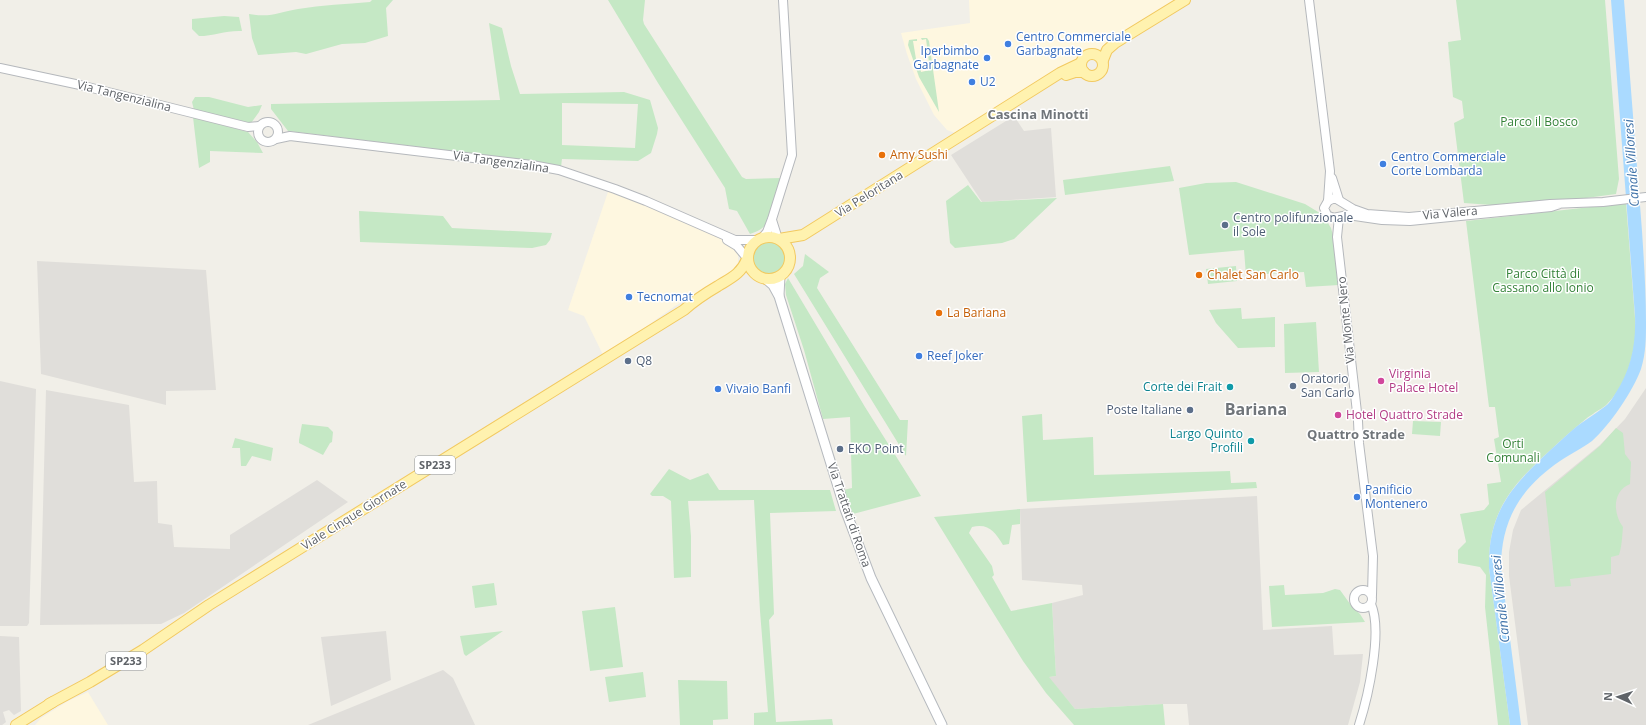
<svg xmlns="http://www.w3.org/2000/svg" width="1646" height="725" viewBox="0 0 1646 725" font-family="'Open Sans',sans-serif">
	<rect width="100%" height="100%" fill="#f1efe8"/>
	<!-- commercial -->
	<g fill="#fef7e0">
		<polygon points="969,0 1176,0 1108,42 1096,53 1085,56 1081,62 958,134 947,130 934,115 916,79 907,54 901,33 970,23"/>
		<polygon points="609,189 728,242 738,255 738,263 736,268 712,286 675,306 604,357 584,316 568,310"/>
		<polygon points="88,692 108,725 35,725 41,718 68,701"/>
	</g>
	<!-- industrial -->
	<g fill="#e0deda">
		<polygon points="1014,116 1024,131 1051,128 1056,197 982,202 951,155"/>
		<polygon points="37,261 206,270 216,390 166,391 166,405 41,374"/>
		<polygon points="0,381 36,389 29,623 27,626 0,626"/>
		<polygon points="1646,388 1646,725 1528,725 1509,576 1509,552 1513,530 1521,510 1600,445 1625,419"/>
		<polygon points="46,390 129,405 134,482 157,481 158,523 172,525 174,547 230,549 230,535 317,480 348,502 184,613 161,624 40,625"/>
		<polygon points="1257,496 1263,630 1332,626 1334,655 1363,654 1360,682 1348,725 1189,725 1187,704 1163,704 1075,709 1048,677 1056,676 1052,603 1083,595 1082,585 1022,580 1020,509"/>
		<polygon points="386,631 391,680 331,706 321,637"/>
		<polygon points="0,636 19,637 21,711 14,715 9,710 3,712 6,722 2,725 0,725"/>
		<polygon points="443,670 453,678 475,725 308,725"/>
	</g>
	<!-- green -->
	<g fill="#c5e8c5" fill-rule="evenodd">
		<path d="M 372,0 L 393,0 L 386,8 L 388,36 L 365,43 L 342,44 L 306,54 L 296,52 L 258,55 L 252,38 L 249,14 C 271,18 279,12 298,9 C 322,5 346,4 370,2 Z"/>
		<path d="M 608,0 L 645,0 L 643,20 L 644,24 L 742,177 L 746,179 L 781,178 L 767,223 C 763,229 757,232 750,234 L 737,211 L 729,209 L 725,188 L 658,83 Z"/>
		<polygon points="1456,0 1605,0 1619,179 1616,194 1519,207 1464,203 1454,123 1464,118 1462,101 1453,97 1448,42 1461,40"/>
		<path d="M 224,16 L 239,17 L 242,31 C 227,30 214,36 199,36 L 192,29 L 192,19 Z"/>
		<path d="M 489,23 L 502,28 L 511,66 L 520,94 L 624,92 L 650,100 L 658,128 L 657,134 L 651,153 L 638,161 L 562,159 L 561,167 L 534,161 L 288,131 L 271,109 L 271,104 L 500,100 ZM 562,103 L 638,104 L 635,148 L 562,145 Z"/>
		<polygon points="921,38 927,38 929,41 939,112 919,77 908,45 909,40 917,39 917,41 913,41 917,65 920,65 921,72 930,70 926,39 922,40"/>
		<polygon points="195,97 209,97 248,107 262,105 259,112 251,123 194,110 192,102"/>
		<polygon points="193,117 248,132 257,142 263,153 210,151 210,162 199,168"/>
		<polygon points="1170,166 1174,181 1065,195 1063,180"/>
		<polygon points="1236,182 1305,204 1323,215 1331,228 1335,242 1339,285 1306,287 1304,272 1246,275 1244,250 1189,255 1179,188 1206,183"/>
		<polygon points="968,185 981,202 1057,198 1014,239 1002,243 955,248 950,243 946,201"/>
		<path d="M 1626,203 L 1636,331 C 1634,356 1626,385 1608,403 C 1604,408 1598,410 1593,414 C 1586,418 1580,424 1574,429 C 1564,437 1554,447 1545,455 C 1508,489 1488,516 1489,568 L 1510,725 L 1498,725 L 1485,607 L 1486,575 L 1480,567 L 1458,563 L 1458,550 L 1466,542 L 1460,514 L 1484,510 L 1489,504 L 1487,484 L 1501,482 L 1494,439 L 1499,437 L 1495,407 L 1489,407 L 1466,221 Z"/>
		<polygon points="359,211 443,216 452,228 552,233 550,240 546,245 532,248 360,242"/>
		<circle cx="769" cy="258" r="19"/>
		<polygon points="805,254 829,272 820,278 817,288 900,420 908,420 906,456 794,274 803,266"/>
		<polygon points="1236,266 1237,281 1208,284 1206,269"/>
		<polygon points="788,278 865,407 921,496 853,514 843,490 852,488 850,417 823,419 804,350 786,295 785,284"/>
		<polygon points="1241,308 1242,319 1275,317 1275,347 1238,348 1216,323 1209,310"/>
		<polygon points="1316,322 1319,372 1285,373 1284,324"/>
		<polygon points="1042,414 1043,440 1093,437 1094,475 1230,471 1231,483 1256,482 1257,488 1027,502 1022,416"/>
		<polygon points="1413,421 1441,422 1440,436 1412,434"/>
		<polygon points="302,424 328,427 333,432 332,442 330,443 323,455 299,443 299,440"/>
		<path d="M 1616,428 L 1623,433 L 1625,454 L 1631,462 L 1630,484 C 1612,491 1613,514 1623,527 C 1622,537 1622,546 1619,555 L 1611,557 L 1611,574 L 1570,579 L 1571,586 L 1555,587 L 1545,492 L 1600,446 Z"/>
		<polygon points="235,438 273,448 271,461 252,456 246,466 241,466 240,448 232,448"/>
		<polygon points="669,469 690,480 708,473 719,490 830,490 836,511 770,513 774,614 769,620 776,722 832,719 833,725 754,725 754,713 768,712 760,611 754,500 688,501 691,536 691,577 674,578 671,501 663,496 652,496 650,494"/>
		<path d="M 1020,509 L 1020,524 L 1012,525 L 1009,544 L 1003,545 C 995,532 989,523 972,527 L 969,533 L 992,566 L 994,575 L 992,577 L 1011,611 L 1052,603 L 1056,676 L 1049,677 L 1075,709 L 1163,704 L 1165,725 L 1074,725 L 1046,693 L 1023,661 L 934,517 Z"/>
		<polygon points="494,583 497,605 475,608 472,586"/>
		<polygon points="1284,585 1285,595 1323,593 1335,589 1340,590 1353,608 1360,614 1365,622 1272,627 1269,586"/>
		<polygon points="615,607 623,667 590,671 582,611"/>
		<polygon points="503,631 466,656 464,654 460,636"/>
		<polygon points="643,672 646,697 609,702 605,677"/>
		<polygon points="678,680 727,681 728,719 713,720 713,725 680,725"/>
	</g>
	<!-- water -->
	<path fill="#aadaff" d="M 1611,0 L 1624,0 C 1630,77 1636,154 1642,231 C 1644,262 1646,292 1646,322 C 1646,338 1646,353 1641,369 C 1633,391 1610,425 1592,441 C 1583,448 1570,454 1560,461 C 1521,488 1501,519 1501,568 L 1521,725 L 1510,725 L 1489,568 C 1488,516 1508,490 1544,456 C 1555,446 1565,436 1576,427 C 1585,420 1600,411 1608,404 C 1611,401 1613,397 1615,394 C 1631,370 1636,345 1635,316 Z"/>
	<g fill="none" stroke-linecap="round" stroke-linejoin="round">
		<!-- tertiary casing -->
		<g stroke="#b5b8bc" stroke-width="10">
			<g id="tertiary">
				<polyline points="1309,0 1330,171 1328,201"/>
				<polyline points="0,68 80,85 248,127 259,126"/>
				<circle cx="268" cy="132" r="10"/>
				<polyline points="276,139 290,136 532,165 559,170 615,189 646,201 735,240 757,240"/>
				<polyline points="1332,178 1339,200"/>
				<polyline points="1560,204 1551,207 1410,221 1382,220 1348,215 1333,218 1327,215 1324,208 1328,201 1335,198 1353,209 1367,214 1409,217 1550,204 1603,202 1646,197"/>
				<polyline points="1339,217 1337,237 1358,421 1359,443 1373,556 1372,595"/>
				<polyline points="772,220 778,239"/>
				<polyline points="762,238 767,232 772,219 792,155 783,0"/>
				<polyline points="727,240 737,246 747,258"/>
				<circle cx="1363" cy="599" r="9"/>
				<path d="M 1359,725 C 1368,697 1383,631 1371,604"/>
			</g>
		</g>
		<!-- secondary casing -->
		<g stroke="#b6babf" stroke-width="11">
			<g id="secondary">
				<polyline points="766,279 773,285 779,296 845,509 871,578 942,725"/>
				<polyline points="779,295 780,276"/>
			</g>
		</g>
		<!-- primary casing -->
		<g stroke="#f2c960" stroke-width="12">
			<g id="primary">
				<circle cx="1092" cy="65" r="11"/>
				<polyline points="1103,60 1107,50 1115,43 1185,0"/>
				<polyline points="1066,75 1075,72 1084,72"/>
				<circle cx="769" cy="258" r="21"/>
				<polyline points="779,239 803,235 1060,73 1081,63"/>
				<path d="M 49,704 L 90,682 L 143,650 L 209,605 L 684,310 C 694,301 706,293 718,286 C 731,278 741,274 747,259"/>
				<polyline points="16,725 53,702"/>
			</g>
		</g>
		<!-- tertiary -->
		<use href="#tertiary" stroke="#fff" stroke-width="8"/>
		<!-- secondary -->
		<use href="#secondary" stroke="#fff" stroke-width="9"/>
		<!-- primary -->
		<use href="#primary" stroke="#fff2af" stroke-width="10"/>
	</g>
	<!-- markers -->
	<g fill="#3f7fe0" stroke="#fff" stroke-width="1.5">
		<circle cx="1008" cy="44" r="4"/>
		<circle cx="987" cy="58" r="4"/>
		<circle cx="972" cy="82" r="4"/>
		<circle cx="1383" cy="164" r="4"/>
		<circle cx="629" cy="297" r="4"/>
		<circle cx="919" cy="356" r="4"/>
		<circle cx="718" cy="389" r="4"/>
		<circle cx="1357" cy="497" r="4"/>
	</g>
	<g fill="#e8710a" stroke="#fff" stroke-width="1.5">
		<circle cx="882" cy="155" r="4"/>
		<circle cx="1199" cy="275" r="4"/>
		<circle cx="939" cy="313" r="4"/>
	</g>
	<g fill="#5c6f8a" stroke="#fff" stroke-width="1.5">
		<circle cx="1225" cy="225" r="4"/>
		<circle cx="628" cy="361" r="4"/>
		<circle cx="1293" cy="386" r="4"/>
		<circle cx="1190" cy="410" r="4"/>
		<circle cx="840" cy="449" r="4"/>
	</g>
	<g fill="#d1479c" stroke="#fff" stroke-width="1.5">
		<circle cx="1381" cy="381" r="4"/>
		<circle cx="1338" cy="415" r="4"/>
	</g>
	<g fill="#0f9aa8" stroke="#fff" stroke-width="1.5">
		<circle cx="1230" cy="387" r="4"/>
		<circle cx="1251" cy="441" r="4"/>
	</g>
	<g text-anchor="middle" stroke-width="3" stroke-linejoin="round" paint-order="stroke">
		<!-- shield labels -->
		<g fill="#fff" stroke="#8f9295" stroke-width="1">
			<rect x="415" y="456" width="40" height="18" rx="3"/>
			<rect x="106" y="652" width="40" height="18" rx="3"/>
		</g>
		<g font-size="11" font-weight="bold" fill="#5f6368">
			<text x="435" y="469">SP233</text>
			<text x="126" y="665">SP233</text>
		</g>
		<!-- shop labels -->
		<g font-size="12" fill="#366cbe" stroke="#fff" text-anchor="start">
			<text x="1016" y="41">Centro Commerciale<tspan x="1016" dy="14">Garbagnate</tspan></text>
			<text x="979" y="55" text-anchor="end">Iperbimbo<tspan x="979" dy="14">Garbagnate</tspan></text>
			<text x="980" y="86">U2</text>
			<text x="1391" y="161">Centro Commerciale<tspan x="1391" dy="14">Corte Lombarda</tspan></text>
			<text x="637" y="301">Tecnomat</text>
			<text x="927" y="360">Reef Joker</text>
			<text x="726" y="393">Vivaio Banfi</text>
			<text x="1365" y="494">Panificio<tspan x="1365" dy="14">Montenero</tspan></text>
		</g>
		<!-- street labels -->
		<g font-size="12" fill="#5f6368" stroke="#fff">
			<text transform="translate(124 96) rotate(14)" y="4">Via Tangenzialina</text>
			<text transform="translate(501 162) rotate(8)" y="4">Via Tangenzialina</text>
			<text transform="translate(869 194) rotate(-32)" y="4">Via Peloritana</text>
			<text transform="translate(1450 213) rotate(-5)" y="4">Via Valera</text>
			<text transform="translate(1346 320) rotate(-96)" y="4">Via Monte Nero</text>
			<text transform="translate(354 515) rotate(-32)" y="4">Viale Cinque Giornate</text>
			<text transform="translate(849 515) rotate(71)" y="4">Via Trattati di Roma</text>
		</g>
		<!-- park labels -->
		<g font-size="12" fill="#348238" stroke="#fff">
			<text x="1539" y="126">Parco il Bosco</text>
			<text x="1543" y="278">Parco Città di<tspan x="1543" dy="14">Cassano allo Ionio</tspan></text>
			<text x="1513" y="448">Orti<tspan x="1513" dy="14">Comunali</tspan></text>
		</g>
		<!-- food labels -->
		<g font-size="12" fill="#c56008" stroke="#fff" text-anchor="start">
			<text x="890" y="159">Amy Sushi</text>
			<text x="1207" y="279">Chalet San Carlo</text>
			<text x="947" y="317">La Bariana</text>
		</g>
		<!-- service labels -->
		<g font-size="12" fill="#4e5e75" stroke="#fff" text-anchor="start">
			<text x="1233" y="222">Centro polifunzionale<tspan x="1233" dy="14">il Sole</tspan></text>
			<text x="636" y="365">Q8</text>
			<text x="1301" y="383">Oratorio<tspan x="1301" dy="14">San Carlo</tspan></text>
			<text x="1182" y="414" text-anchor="end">Poste Italiane</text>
			<text x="848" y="453">EKO Point</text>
		</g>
		<!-- hotel labels -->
		<g font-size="12" fill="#b23c85" stroke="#fff" text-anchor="start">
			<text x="1389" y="378">Virginia<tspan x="1389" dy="14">Palace Hotel</tspan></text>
			<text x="1346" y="419">Hotel Quattro Strade</text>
		</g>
		<!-- culture labels -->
		<g font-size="12" fill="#0d838f" stroke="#fff" text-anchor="end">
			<text x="1222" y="391">Corte dei Frait</text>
			<text x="1243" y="438">Largo Quinto<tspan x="1243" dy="14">Profili</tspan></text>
		</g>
		<!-- neighbourhood labels -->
		<g font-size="13" font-weight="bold" fill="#70757a" stroke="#fff">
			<text x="1038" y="119">Cascina Minotti</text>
			<text x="1356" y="439">Quattro Strade</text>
		</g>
		<!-- water labels -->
		<g font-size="13" font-style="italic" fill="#4174aa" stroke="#fff">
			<text transform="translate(1631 163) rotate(-94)" y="5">Canale Villoresi</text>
			<text transform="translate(1500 599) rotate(-96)" y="5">Canale Villoresi</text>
		</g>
		<!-- district labels -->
		<g font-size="16" font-weight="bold" fill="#70757a" stroke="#fff">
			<text x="1256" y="415">Bariana</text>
		</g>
	</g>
	<!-- north arrow -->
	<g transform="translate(1618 697) rotate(273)" stroke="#ffffff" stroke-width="3" paint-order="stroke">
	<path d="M0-3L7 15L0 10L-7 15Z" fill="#5f6368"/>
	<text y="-6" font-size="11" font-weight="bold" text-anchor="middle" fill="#5f6368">N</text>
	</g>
</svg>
